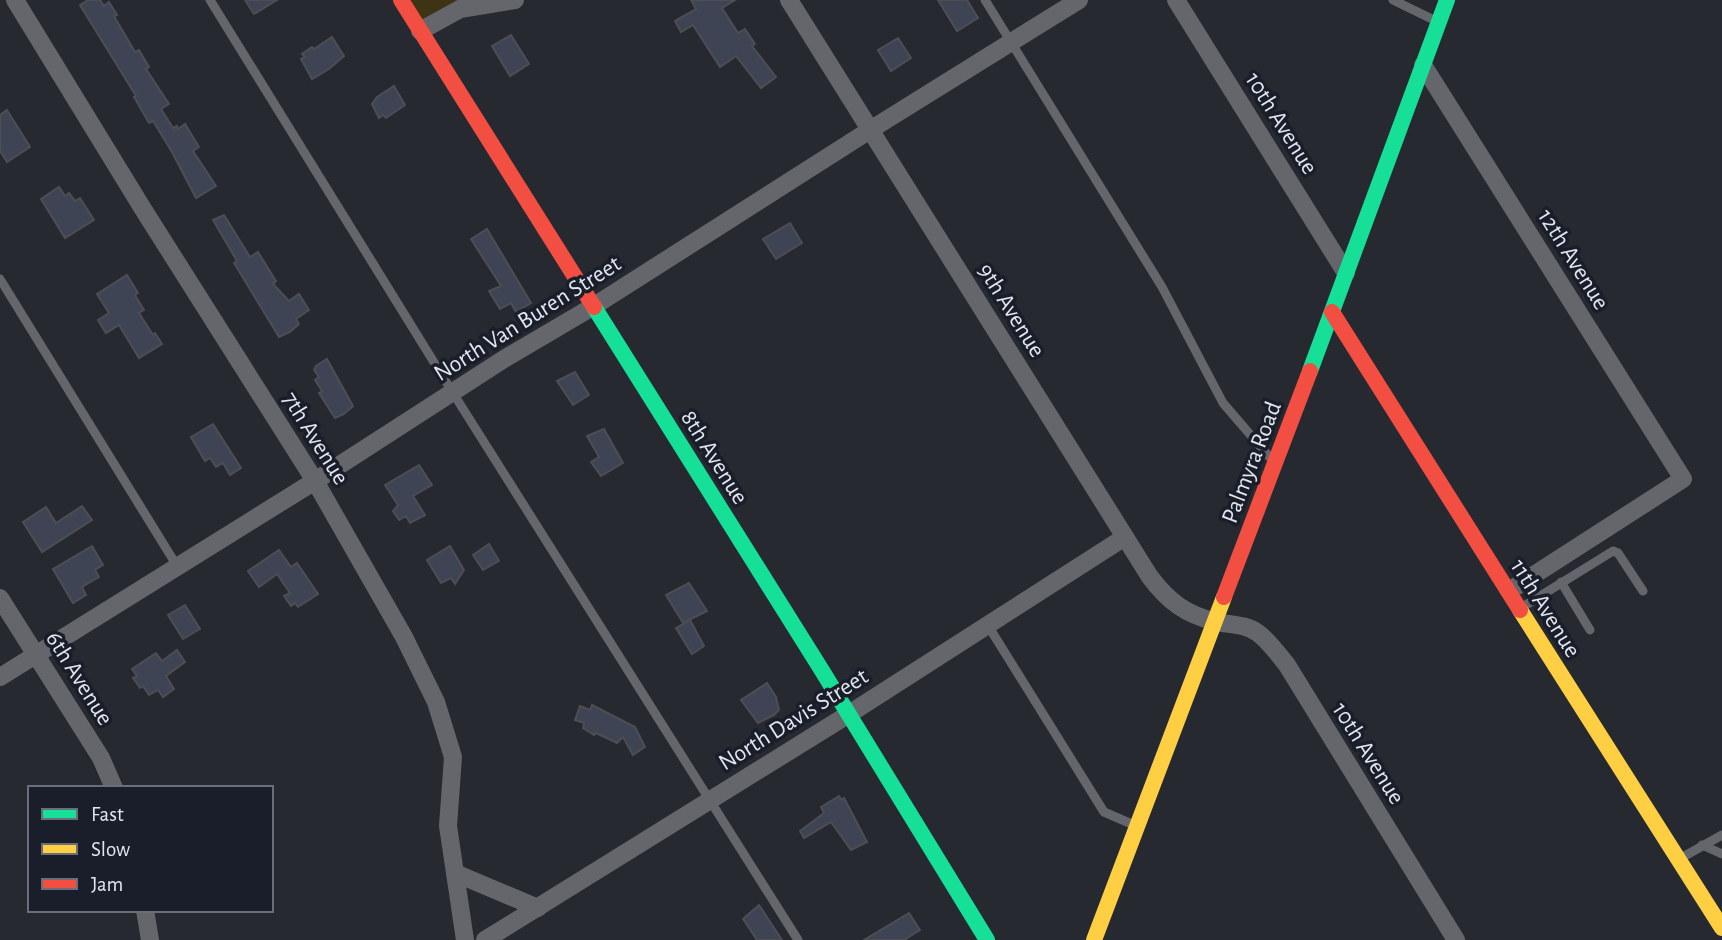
<svg xmlns="http://www.w3.org/2000/svg" width="1722" height="940" viewBox="0 0 1722 940" font-family="'Alegreya Sans',sans-serif">
	<rect width="100%" height="100%" fill="#272930"/>
	<!-- green -->
	<polygon fill="#3c3414" points="402,0 505,0 421,29"/>
	<!-- building -->
	<g fill="#3f4454" stroke="#4c4e54" stroke-width="2">
		<polygon points="88,0 100,0 104,6 109,2 117,15 114,16 135,52 139,50 149,67 146,69 169,104 161,109 173,128 177,126 178,129 185,124 199,147 193,151 216,186 196,198 172,152 153,121 149,123 134,97 136,96 80,5"/>
		<polygon points="245,0 277,0 254,14"/>
		<polygon points="691,0 735,0 722,8 738,33 745,29 755,44 752,46 776,77 761,88 736,56 720,67 693,25 681,32 675,21 696,9"/>
		<polygon points="938,0 967,0 978,18 957,31"/>
		<polygon points="511,35 529,64 510,76 492,46"/>
		<polygon points="332,37 344,56 329,69 312,79 301,59 305,57 302,54 312,47 314,49"/>
		<polygon points="898,38 911,58 891,71 878,50"/>
		<polygon points="394,86 405,105 386,118 383,115 379,118 372,104 377,97"/>
		<polygon points="7,110 30,147 7,162 0,151 0,115"/>
		<polygon points="59,187 65,196 69,193 75,201 80,198 94,220 65,238 41,199"/>
		<polygon points="224,215 250,257 258,252 276,281 273,284 289,301 299,294 309,310 296,319 299,324 290,332 279,337 234,263 237,261 213,220"/>
		<polygon points="790,223 802,243 776,259 763,239"/>
		<polygon points="487,229 531,303 516,312 511,303 500,309 489,291 501,286 471,239"/>
		<polygon points="127,275 138,293 135,295 144,310 139,313 153,335 155,333 162,344 139,358 119,325 106,333 98,320 109,313 97,294"/>
		<polygon points="327,359 353,406 344,414 335,418 319,393 322,391 315,380 319,377 314,370 316,366"/>
		<polygon points="575,372 589,395 573,405 557,381"/>
		<polygon points="213,424 241,468 230,475 223,463 216,467 210,458 205,461 191,437"/>
		<polygon points="604,429 623,463 601,476 591,462 599,457 587,436"/>
		<polygon points="419,465 432,485 413,496 425,515 410,523 406,516 399,520 393,511 398,505 385,485"/>
		<polygon points="82,506 92,520 42,552 23,522 46,507 56,523"/>
		<polygon points="489,544 499,561 483,570 473,555"/>
		<polygon points="92,546 103,565 95,570 99,577 82,587 86,595 73,603 53,569"/>
		<polygon points="450,546 464,570 455,584 451,578 441,583 427,560"/>
		<polygon points="279,550 291,567 297,563 318,594 298,607 295,603 291,606 284,596 290,593 277,574 259,587 248,571"/>
		<polygon points="689,583 707,611 683,623 666,595"/>
		<polygon points="185,605 200,629 183,639 168,615"/>
		<polygon points="690,620 704,646 692,654 676,628"/>
		<polygon points="177,650 185,662 166,676 174,689 163,697 158,690 149,695 143,686 140,688 133,678 137,676 132,669 156,653 162,661"/>
		<polygon points="767,683 776,697 779,710 774,715 758,723 741,700"/>
		<polygon points="592,705 635,727 645,747 633,755 623,737 617,743 596,733 594,735 583,728 584,723 575,720 580,706 590,710"/>
		<polygon points="839,796 842,800 844,798 867,842 851,850 831,822 804,838 800,831 824,813 821,807"/>
		<polygon points="759,905 782,940 757,940 743,919"/>
		<polygon points="909,913 920,930 904,940 864,940"/>
	</g>
	<g fill="none" stroke-linecap="round" stroke-linejoin="round">
		<!-- lane -->
		<g stroke="#64666c" stroke-width="9">
			<polyline points="210,0 453,393 798,940"/>
			<polyline points="985,0 1162,287 1223,403 1273,461"/>
			<polyline points="1393,0 1436,21"/>
			<polyline points="0,279 177,566"/>
			<polyline points="1561,582 1590,630"/>
			<polyline points="1521,608 1613,551 1618,553 1643,591"/>
			<polyline points="987,624 1104,812 1134,825"/>
			<polyline points="1702,845 1722,854"/>
			<polyline points="1681,858 1722,835"/>
		</g>
		<!-- street -->
		<g stroke="#64666c" stroke-width="18">
			<polyline points="15,0 143,209 315,481 404,637 436,702 453,757 448,826 465,940"/>
			<path d="M 789,0 L 1150,577 C 1169,602 1185,614 1216,622 C 1230,625 1246,624 1258,633 C 1269,641 1278,654 1287,665 L 1456,940"/>
			<polyline points="1176,0 1346,273"/>
			<polyline points="420,31 460,9 515,0"/>
			<polyline points="1423,65 1683,479 1509,591"/>
			<polyline points="0,598 101,758 114,788"/>
			<polyline points="0,677 315,481 504,359 594,306 870,130 1079,0"/>
			<polyline points="455,873 538,908"/>
			<polyline points="145,910 150,940"/>
			<polyline points="485,940 849,714 1125,537"/>
		</g>
		<!-- fast -->
		<g stroke="#16e098" stroke-width="16">
			<polyline points="594,307 821,669 987,940"/>
			<polyline points="1310,371 1447,0"/>
		</g>
		<!-- slow -->
		<g stroke="#ffcf43" stroke-width="16">
			<polyline points="1520,610 1722,928"/>
			<polyline points="1094,940 1224,597"/>
		</g>
		<!-- jam -->
		<g stroke="#f24e42" stroke-width="16">
			<polyline points="401,0 594,307"/>
			<polyline points="1332,312 1520,610"/>
			<polyline points="1224,597 1310,371"/>
		</g>
	</g>
	<g text-anchor="middle" stroke-width="7" stroke-linejoin="round" paint-order="stroke">
		<!-- street labels -->
		<g font-size="24" fill="#e2e6ee" stroke="#191e2a">
			<text transform="translate(1282 123) rotate(58)" y="8">10th Avenue</text>
			<text transform="translate(1574 259) rotate(58)" y="8">12th Avenue</text>
			<text transform="translate(1012 310) rotate(58)" y="8">9th Avenue</text>
			<text transform="translate(527 318) rotate(-32)" y="8">North Van Buren Street</text>
			<text transform="translate(316 438) rotate(58)" y="8">7th Avenue</text>
			<text transform="translate(715 457) rotate(58)" y="8">8th Avenue</text>
			<text transform="translate(1251 462) rotate(-69)" y="8">Palmyra Road</text>
			<text transform="translate(1546 608) rotate(58)" y="8">11th Avenue</text>
			<text transform="translate(80 678) rotate(58)" y="8">6th Avenue</text>
			<text transform="translate(793 719) rotate(-32)" y="8">North Davis Street</text>
			<text transform="translate(1369 753) rotate(58)" y="8">10th Avenue</text>
		</g>
	</g>
	<!-- legend -->
	<rect x="28" y="786" width="245" height="126" fill="#191e2a" stroke="#696e78" stroke-width="2"/>
	<rect x="42" y="809" width="35" height="10" fill="#16e098" stroke="#696e78" stroke-width="2"/>
	<text x="91" y="821" font-size="21" fill="#e2e6ee">Fast</text>
	<rect x="42" y="844" width="35" height="10" fill="#ffcf43" stroke="#696e78" stroke-width="2"/>
	<text x="91" y="856" font-size="21" fill="#e2e6ee">Slow</text>
	<rect x="42" y="879" width="35" height="10" fill="#f24e42" stroke="#696e78" stroke-width="2"/>
	<text x="91" y="891" font-size="21" fill="#e2e6ee">Jam</text>
</svg>
